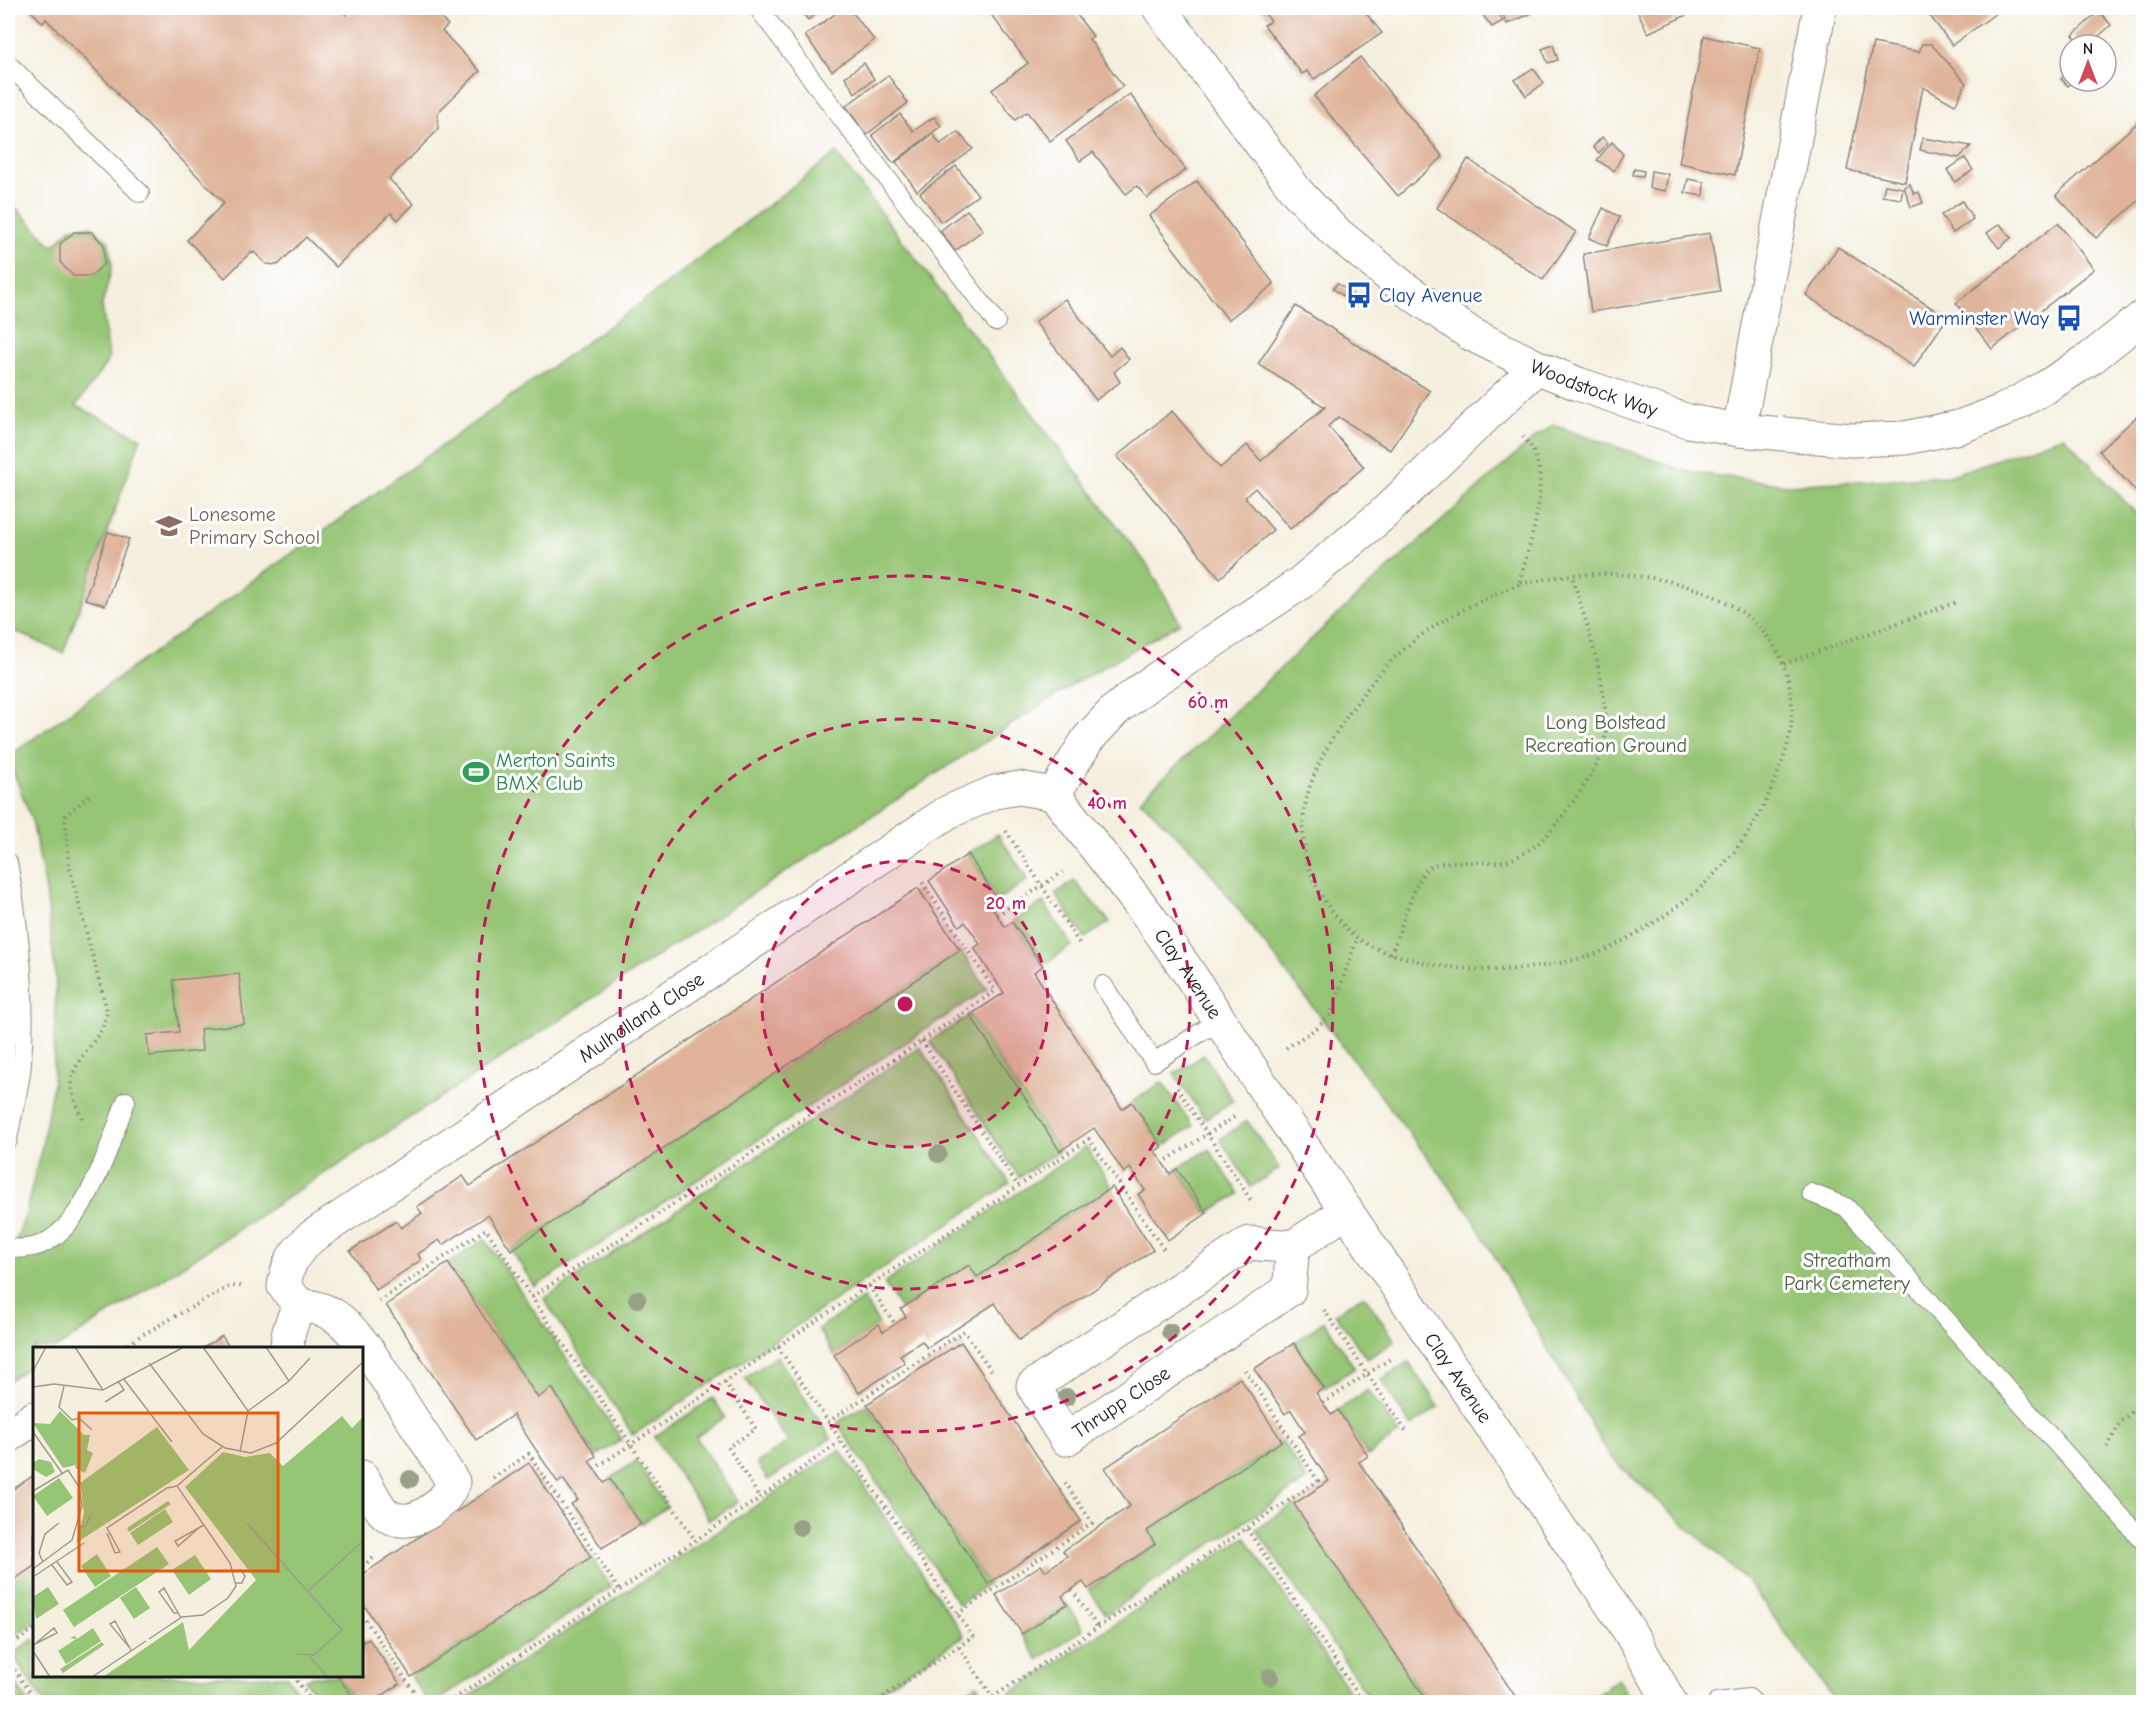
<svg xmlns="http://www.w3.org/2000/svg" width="2151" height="1710" viewBox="0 0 2151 1710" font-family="'Comic Neue',sans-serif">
	<rect width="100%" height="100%" fill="#fff"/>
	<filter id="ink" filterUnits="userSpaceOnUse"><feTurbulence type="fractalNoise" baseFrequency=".0167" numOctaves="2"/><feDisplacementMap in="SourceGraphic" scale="12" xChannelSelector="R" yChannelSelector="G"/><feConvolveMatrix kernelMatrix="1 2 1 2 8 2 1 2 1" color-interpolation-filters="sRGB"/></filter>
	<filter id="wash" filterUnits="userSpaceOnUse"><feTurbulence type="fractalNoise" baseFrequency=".008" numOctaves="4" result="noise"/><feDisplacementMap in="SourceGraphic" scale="24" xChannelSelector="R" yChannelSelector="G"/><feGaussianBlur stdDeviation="1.35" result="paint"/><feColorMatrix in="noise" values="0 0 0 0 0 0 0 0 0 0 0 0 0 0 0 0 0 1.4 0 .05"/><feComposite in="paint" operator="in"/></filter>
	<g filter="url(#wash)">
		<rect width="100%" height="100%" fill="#f4efde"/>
		<!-- green -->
		<g fill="#96c575" stroke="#597048" stroke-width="1.5">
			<polygon points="836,153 1150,569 1180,623 1072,685 57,1348 34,1348 34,1363 8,1381 8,1262 25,1216 42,1146 53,1083 56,981 46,890 32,821 17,781 8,763 8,757 652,295"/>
			<polygon points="8,200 53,246 71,228 91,226 109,242 112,267 102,305 109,359 76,406 141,438 63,653 8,628"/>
			<polygon points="1553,425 1689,472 1787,485 1949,476 2064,436 2143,521 2143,1702 1837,1702 1747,1581 1611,1458 1467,1209 1196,854 1140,800 1347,606 1533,439"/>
			<polygon points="998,834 1028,880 998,900 968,854"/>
			<polygon points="1074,881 1110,922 1085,938 1055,894"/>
			<polygon points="1043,902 1072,945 1043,966 1012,922"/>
			<polygon points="960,950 987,989 535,1287 511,1250"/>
			<polygon points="970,1015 1060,1151 1019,1177 930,1041"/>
			<polygon points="920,1047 1010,1183 633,1435 544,1299"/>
			<polygon points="1204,1055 1233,1101 1205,1119 1174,1074"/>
			<polygon points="1162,1082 1193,1126 1162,1147 1132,1102"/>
			<polygon points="1247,1121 1279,1168 1251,1187 1220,1139"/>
			<polygon points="1086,1147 1112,1187 977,1277 968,1265 901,1309 884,1283"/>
			<polygon points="1209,1149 1239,1194 1207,1213 1177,1169"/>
			<polygon points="485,1239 622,1440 596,1456 552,1388 538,1398 448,1263"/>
			<polygon points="1364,1295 1395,1341 1367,1359 1335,1314"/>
			<polygon points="863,1299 879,1324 834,1355 818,1329"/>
			<polygon points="1324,1321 1355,1368 1324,1388 1294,1343"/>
			<polygon points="777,1356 831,1438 768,1480 757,1463 788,1442 745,1378"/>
			<polygon points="1408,1362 1439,1407 1411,1426 1381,1380"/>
			<polygon points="1368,1390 1399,1433 1368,1456 1338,1410"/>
			<polygon points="713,1398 725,1417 696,1437 738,1502 709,1520 654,1437"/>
			<polygon points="867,1404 988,1584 959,1605 837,1423"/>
			<polygon points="1282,1441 1307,1480 1106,1614 1088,1589 1155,1545 1147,1531"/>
			<polygon points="840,1450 964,1636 863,1702 460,1702"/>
			<polygon points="636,1461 667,1507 641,1524 610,1479"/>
			<polygon points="1294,1504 1428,1702 1372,1702 1256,1529"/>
			<polygon points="1245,1537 1356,1702 1005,1702 1002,1699"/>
			<polygon points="591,1557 611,1587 435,1702 428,1702 411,1677"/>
			<polygon points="34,1566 34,1622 8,1640 8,1584"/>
			<polygon points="1067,1604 1083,1629 1038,1660 1022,1634"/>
			<polygon points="34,1639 34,1676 287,1676 304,1702 44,1702 12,1654"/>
			<polygon points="8,1672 28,1702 8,1702"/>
			<polygon points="313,1676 338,1676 356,1702 320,1702 305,1680"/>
			<polygon points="1619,1679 1630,1702 1594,1702 1590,1698"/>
			<polygon points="977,1684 989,1702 953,1702 952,1701"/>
		</g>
		<g id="blocks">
			<!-- building -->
			<g fill="#dfb49a">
				<polygon points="28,8 339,8 346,15 354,8 430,8 448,25 442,31 480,71 438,112 438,130 389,179 414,204 398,220 391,213 336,267 306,237 278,265 266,264 254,252 252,254 251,252 225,278 187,240 224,203 117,94 118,93 46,19 43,23"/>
				<polygon points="798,8 824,8 808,20"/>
				<polygon points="843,8 849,8 874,40 832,71 805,36"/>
				<polygon points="986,8 1066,8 1070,13 1073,10 1093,36 1089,39 1123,86 1050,141 1027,112 1015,120 992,90 1028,63"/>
				<polygon points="1260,8 1362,8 1382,33 1314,79 1307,71 1302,74 1264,25 1271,21"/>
				<polygon points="1470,8 1483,8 1473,13"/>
				<polygon points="1494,8 1503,21 1492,27 1482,14"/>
				<polygon points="1500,8 1530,8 1532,13 1507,24"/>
				<polygon points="1636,8 1702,8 1648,33"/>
				<polygon points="1924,8 2003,8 1952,45"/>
				<polygon points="2127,8 2141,8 2132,14"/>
				<polygon points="2099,11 2111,25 2089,45 2082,45 2073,35"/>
				<polygon points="1704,36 1760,48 1735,175 1679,163"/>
				<polygon points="1873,43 1919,52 1922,44 1931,44 1966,83 1955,105 1923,87 1905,182 1847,170"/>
				<polygon points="1553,45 1558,60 1548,63 1542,49"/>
				<polygon points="1360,57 1443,157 1398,196 1314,96"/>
				<polygon points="864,63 874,79 855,93 845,77"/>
				<polygon points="1533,68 1544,83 1526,96 1515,80"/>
				<polygon points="2070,72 2070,81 2074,81 2068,86 2061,79"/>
				<polygon points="888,75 908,103 866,135 846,106"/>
				<polygon points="1130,94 1186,170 1147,198 1137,186 1126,194 1093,152 1080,161 1066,141"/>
				<polygon points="900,114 913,131 934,117 941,126 893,163 872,135"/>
				<polygon points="2144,117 2144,196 2096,238 2056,195"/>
				<polygon points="958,132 973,149 917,191 896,162 933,134 940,144"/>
				<polygon points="1602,137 1608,143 1599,153 1593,147"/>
				<polygon points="1923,138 1971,146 1959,158 1920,150"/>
				<polygon points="1612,142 1623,154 1614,171 1597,160"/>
				<polygon points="1965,158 1973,170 1955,182 1947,170"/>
				<polygon points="1468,159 1576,232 1543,280 1437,208"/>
				<polygon points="956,166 978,195 941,222 920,193"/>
				<polygon points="1634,169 1644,171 1643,176 1633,175"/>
				<polygon points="1651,171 1668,174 1665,191 1649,188"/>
				<polygon points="1688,179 1704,182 1703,196 1685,193"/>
				<polygon points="1197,181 1274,284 1228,320 1149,216"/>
				<polygon points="1910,184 1914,194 1919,192 1923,203 1911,207 1904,187"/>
				<polygon points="1885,185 1903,188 1901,199 1882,196"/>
				<polygon points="1962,201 1973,219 1953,233 1941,215"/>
				<polygon points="1603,208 1620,217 1607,246 1589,238"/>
				<polygon points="967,210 983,230 955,251 940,231"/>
				<polygon points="2058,223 2094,269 1992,349 1956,303"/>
				<polygon points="2000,224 2011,238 1999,248 1987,233"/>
				<polygon points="74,232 92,232 104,245 104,264 91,276 73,276 60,262 60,244"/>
				<polygon points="1710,233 1720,291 1591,312 1583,254"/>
				<polygon points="1838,247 1947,318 1914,367 1806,295"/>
				<polygon points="1337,283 1356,297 1352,302 1333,289"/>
				<polygon points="1065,299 1110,356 1120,347 1129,359 1114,372 1120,382 1096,400 1035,322"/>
				<polygon points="1296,306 1430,391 1390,450 1339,417 1328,426 1364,467 1290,529 1255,488 1245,497 1273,530 1220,578 1117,456 1172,411 1220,468 1247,445 1261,461 1325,407 1258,364"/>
				<polygon points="2144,410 2144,489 2138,494 2099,451"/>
				<polygon points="108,532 129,539 105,605 85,599"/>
				<polygon points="968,854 998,900 990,905 1005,927 1012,922 1043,966 1034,972 1122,1109 1132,1102 1162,1147 1155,1151 1170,1174 1177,1169 1207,1213 1168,1240 1138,1194 1145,1190 1130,1168 1124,1173 1094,1128 1060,1151 970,1015 1004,993 974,948 980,944 965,922 959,926 929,881"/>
				<polygon points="918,888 960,950 511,1250 488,1215 443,1245 439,1240 418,1254 421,1260 376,1290 350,1251 396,1221 401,1228 422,1213 417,1207 463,1176 470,1186"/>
				<polygon points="239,974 244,1024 200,1029 202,1051 149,1056 147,1035 179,1032 173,980"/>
				<polygon points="1112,1187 1153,1250 1019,1340 995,1303 927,1348 922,1341 900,1355 905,1363 859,1393 834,1355 879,1324 883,1332 895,1324 906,1317 901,1309 969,1265 977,1277"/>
				<polygon points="448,1263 538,1398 552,1388 596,1456 589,1461 604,1483 610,1479 641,1524 602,1548 571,1504 578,1500 563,1479 558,1483 513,1415 476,1440 386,1305"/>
				<polygon points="222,1336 230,1348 203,1348"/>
				<polygon points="961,1342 1081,1521 988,1584 867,1404"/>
				<polygon points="1294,1343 1324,1388 1316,1393 1331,1415 1338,1410 1368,1456 1359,1462 1519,1702 1428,1702 1294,1504 1329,1481 1299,1436 1305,1432 1291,1410 1285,1414 1254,1369"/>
				<polygon points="1240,1378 1282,1441 1147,1531 1155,1544 1088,1589 1083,1582 1062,1596 1067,1604 1022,1634 996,1595 1041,1565 1045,1571 1067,1556 1063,1551 1130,1506 1105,1468"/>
				<polygon points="529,1463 591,1557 411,1677 362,1602 362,1575"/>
				<polygon points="34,1475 34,1566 8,1584 8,1493"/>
				<polygon points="362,1639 363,1642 369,1639 400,1684 372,1702 356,1702 338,1676 362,1676"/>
			</g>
		</g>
	</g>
	<g filter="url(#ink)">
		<use href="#blocks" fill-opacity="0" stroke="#88867d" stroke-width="1.5"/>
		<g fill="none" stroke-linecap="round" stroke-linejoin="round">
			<!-- service casing -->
			<g stroke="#88867d" stroke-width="20">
				<g id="service">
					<polyline points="758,8 996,322"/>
					<polyline points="8,64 140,193"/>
					<path d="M 8,862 C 20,928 27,995 22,1063 C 20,1088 12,1114 8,1140"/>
					<polyline points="1103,985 1154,1062 1220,1020"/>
					<polyline points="1811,1193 1846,1207 2144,1542"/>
					<path d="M 8,1247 C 14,1249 19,1249 26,1248 C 82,1244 109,1145 126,1101"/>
					<polyline points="1717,1702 1749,1698 1753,1702"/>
				</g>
			</g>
			<!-- minor casing -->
			<g stroke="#88867d" stroke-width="35">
				<g id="minor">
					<path id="s1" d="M 1159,8 L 1297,192 L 1334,231 L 1408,291 L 1471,334 L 1537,367 L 1578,384 L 1688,421 L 1739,430 L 1852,440 L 1905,438 L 1959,427 L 2002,411 L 2046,387 L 2091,358 L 2144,316"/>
					<path id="s2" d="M 1537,367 L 1382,515 L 1299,584 L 1146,686 L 1114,711 L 1088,739 L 1054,794 L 1148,915 L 1187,970 L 1269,1096 L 1628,1629 L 1670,1702"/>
					<polyline points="1739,430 1820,8"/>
					<polyline points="1293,1247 1289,1290 1066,1439 1033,1386 1249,1243 1293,1247 1347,1211"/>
					<path d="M 288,1348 C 285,1335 294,1318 299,1305"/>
					<polyline points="8,1436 34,1418"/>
					<path id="s3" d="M 362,1477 C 368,1486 379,1510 387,1515 C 411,1532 447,1504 453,1482 L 367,1349 C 344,1322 336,1309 299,1305 L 284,1286 C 288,1262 293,1255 310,1238 L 948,812 L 995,792 L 1019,788 L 1054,794"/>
				</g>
			</g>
			<!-- path -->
			<g stroke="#88867d" stroke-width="4" stroke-dasharray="1.5 4.5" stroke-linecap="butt">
				<path d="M 1519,584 C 1479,601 1437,620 1404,649 C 1386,664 1371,683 1358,701 C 1312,762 1280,828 1324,900 C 1333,913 1343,927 1356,937 C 1371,949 1395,955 1414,960 C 1471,975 1529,972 1586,957 C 1604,952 1621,942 1637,933 C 1693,901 1743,855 1769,794 C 1780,768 1792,742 1792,714 C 1793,598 1668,568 1574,575 C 1556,576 1537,581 1519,584 C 1529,543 1558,471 1523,437"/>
				<polyline points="1784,664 1959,601"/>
				<polyline points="1006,831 1081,946"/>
				<polyline points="997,915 1063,872"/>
				<path d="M 1391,954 C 1398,937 1415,880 1426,870 C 1442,855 1485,867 1509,860 C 1537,850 1553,830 1569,807 C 1582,789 1597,770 1603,748 C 1615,701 1585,622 1572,575"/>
				<polyline points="922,1041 1018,1186"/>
				<polyline points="1286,1048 1317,1028 1331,1014 1357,939"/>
				<polyline points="1177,1088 1252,1202"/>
				<path d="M 82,1118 C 79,1110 74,1100 72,1091 C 66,1062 103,1043 107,1011 L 69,866 L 65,816 L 92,793"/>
				<polyline points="1162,1163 1234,1117"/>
				<polyline points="869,1286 895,1324"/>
				<polyline points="532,1297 922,1041 995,991 920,879"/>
				<polyline points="379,1301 486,1229 695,1540"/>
				<polyline points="1324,1310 1408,1434"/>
				<polyline points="778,1347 973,1637 875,1702"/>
				<polyline points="124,1348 140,1336 230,1286 244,1286"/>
				<polyline points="725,1382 756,1429 728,1447 760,1498"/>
				<polyline points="1323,1403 1393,1357"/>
				<polyline points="828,1422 964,1331 993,1373"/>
				<polyline points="2107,1447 2121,1421 2144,1402"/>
				<polyline points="594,1469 1089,1139 1164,1250"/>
				<polyline points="493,1478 529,1454 619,1590"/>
				<polyline points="1247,1529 1363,1702"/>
				<polyline points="362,1566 376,1556"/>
				<polyline points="1072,1590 1098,1628"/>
				<polyline points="957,1614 1092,1523 1063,1479"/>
				<polyline points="362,1615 421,1702"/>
				<polyline points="8,1647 34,1629"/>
				<polyline points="959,1647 996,1702"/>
				<polyline points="8,1660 36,1702"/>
				<polyline points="293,1676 312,1702"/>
				<polyline points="884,1697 888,1702"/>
				<polyline points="993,1697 1318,1481 1245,1370"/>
				<polyline points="1582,1699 1585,1702"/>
				<polyline points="449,1702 760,1498 841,1441"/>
			</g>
			<!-- service -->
			<use href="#service" stroke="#fff" stroke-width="18"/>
			<!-- minor -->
			<use href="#minor" stroke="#fff" stroke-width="33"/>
		</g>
		<!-- trees -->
		<g fill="#98a087">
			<circle cx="938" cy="1154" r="9"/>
			<circle cx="637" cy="1299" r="9"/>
			<circle cx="1170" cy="1332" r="9"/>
			<circle cx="1067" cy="1397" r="9"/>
			<circle cx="410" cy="1479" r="9"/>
			<circle cx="800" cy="1527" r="9"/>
			<circle cx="1270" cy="1677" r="9"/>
		</g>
	</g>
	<!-- distance rings -->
	<circle cx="905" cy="1004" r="143" fill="#c2185b" fill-opacity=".12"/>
	<g fill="none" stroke="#c2185b" stroke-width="3" stroke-dasharray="10 8">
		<circle cx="905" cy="1004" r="143"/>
		<circle cx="905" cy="1004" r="285"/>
		<circle cx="905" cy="1004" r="428"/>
	</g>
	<!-- icons -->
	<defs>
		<g id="bus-bare" transform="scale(2.07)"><path d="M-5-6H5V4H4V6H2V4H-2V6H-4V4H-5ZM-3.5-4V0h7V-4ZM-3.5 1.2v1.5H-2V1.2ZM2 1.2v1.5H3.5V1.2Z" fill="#1a4fb4" stroke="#fff" stroke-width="2.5" paint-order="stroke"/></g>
		<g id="school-bare" transform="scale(2.07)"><path d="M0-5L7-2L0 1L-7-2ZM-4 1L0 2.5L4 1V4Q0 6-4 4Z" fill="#8d6e63" stroke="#fff" stroke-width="2.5" paint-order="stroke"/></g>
		<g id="stadium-bare" transform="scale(2.07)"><path d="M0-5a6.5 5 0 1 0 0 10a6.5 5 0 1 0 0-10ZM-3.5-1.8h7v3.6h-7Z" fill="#2e9e5b" stroke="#fff" stroke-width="2.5" paint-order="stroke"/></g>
	</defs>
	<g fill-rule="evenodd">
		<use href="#bus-bare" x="1359" y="295"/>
		<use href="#bus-bare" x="2069" y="318"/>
		<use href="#school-bare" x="169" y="526"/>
		<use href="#stadium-bare" x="476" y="772"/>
	</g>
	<g text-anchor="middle" stroke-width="6" stroke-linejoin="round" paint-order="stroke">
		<!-- transit labels -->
		<g font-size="20" fill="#164399" stroke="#fff" text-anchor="start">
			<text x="1379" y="302">Clay Avenue</text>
			<text x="2049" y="325" text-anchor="end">Warminster Way</text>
		</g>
		<!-- street labels -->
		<g font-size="20" fill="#1c1c1c" stroke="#fff">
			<text dy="7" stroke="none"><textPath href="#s1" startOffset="590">Woodstock Way</textPath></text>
			<text dy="7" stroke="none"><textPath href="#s2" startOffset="874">Clay Avenue</textPath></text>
			<text dy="7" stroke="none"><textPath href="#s3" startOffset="850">Mulholland Close</textPath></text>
			<text dy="7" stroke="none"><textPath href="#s2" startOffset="1360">Clay Avenue</textPath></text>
			<text transform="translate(1121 1402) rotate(-34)" y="7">Thrupp Close</text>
		</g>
		<!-- education labels -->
		<g font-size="20" fill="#785e54" stroke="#fff" text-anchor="start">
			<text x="189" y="521">Lonesome<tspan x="189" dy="23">Primary School</tspan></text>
		</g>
		<!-- park labels -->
		<g font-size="20" fill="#4d6040" stroke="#fff">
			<text x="1606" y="729">Long Bolstead<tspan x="1606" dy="23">Recreation Ground</tspan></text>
			<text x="1847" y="1267">Streatham<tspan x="1847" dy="23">Park Cemetery</tspan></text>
		</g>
		<!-- leisure labels -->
		<g font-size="20" fill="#27864d" stroke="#fff" text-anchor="start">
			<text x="496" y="767">Merton Saints<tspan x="496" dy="23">BMX Club</tspan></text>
		</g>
	</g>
	<!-- overview -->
	<g transform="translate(33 1347)">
		<rect width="330" height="330" fill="#f4efde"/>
		<path d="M 27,64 L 51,88 L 57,88 L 54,103 L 60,106 L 52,126 L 42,121 L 43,118 L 30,121 L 0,76 L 17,77 ZM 309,69 L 319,81 L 330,70 L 330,330 L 70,330 L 150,275 L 156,303 L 223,233 L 152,140 L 190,105 L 212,110 L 237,106 L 250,119 ZM 124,80 L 156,123 L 43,196 L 51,166 L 47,136 ZM 6,112 L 18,115 L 22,125 L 13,130 L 0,122 L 0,116 ZM 26,131 L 40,151 L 14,169 L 0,149 ZM 135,154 L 138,157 L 96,185 L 94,181 ZM 132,162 L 140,175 L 105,198 L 97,186 ZM 124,200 L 136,217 L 41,280 L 30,263 ZM 64,207 L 78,229 L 62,240 L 48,219 ZM 162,208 L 178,232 L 156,248 L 139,223 ZM 15,240 L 26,257 L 3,272 L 0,250 ZM 103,240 L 117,261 L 101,272 L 87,251 ZM 60,281 L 68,294 L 33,317 L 25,304 L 43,292 L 37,291 L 42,289 L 44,292 ZM 69,295 L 71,298 L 30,326 L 27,322 Z" fill="#96c575"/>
		<path fill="none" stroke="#9e9b90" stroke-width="1.5" d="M 42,0 L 70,43M 170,0 L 215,64 L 207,105M 116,16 L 170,87 L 192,101 L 218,106 L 243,96 L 330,15M 0,24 L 13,0M 90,31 L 139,95M 256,34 L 277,11M 31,39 L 26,60 L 39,73 L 46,71 L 59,83M 0,40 L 21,37 L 70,43 L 151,0M 72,55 L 91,43 L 85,34M 215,64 L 256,34 L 233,0M 0,85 L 29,126M 0,144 L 35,123 L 46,140 L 49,159 L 39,193 L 0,222M 214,176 L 309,283 L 281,308 L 264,307M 45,180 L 53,179 L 58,167M 166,181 L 145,199 L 142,194 L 171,178M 74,186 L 82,206 L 87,205 L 74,181 L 134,141 L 144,139M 10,215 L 6,206 L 12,187 L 26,176M 19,218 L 34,238 L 39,235 L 24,215M 201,224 L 208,223 L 212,229 L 209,236 L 203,236M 0,230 L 51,196M 276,243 L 330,194M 145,266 L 141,266 L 126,245 L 131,241 L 148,271M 116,292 L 149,270 L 170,268 L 195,251 L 203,239 L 197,216 L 144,139 L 189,100M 0,298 L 24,286 L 21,281 L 3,296M 96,300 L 77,277 L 82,274 L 98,303M 0,304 L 17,330M 276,309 L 295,330M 59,330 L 113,294"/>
		<path fill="#e8590c" fill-opacity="0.15" stroke="#e8590c" stroke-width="3" d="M 46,66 L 245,66 L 245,224 L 46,224 Z"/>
		<rect width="330" height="330" fill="none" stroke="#1c1c1c" stroke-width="3"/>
	</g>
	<circle cx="905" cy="1004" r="9" fill="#c2185b" stroke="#fff" stroke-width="3"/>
	<g font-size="18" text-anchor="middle" font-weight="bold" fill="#c2185b" stroke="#fff" stroke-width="6" stroke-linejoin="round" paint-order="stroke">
		<text x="1208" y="708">60 m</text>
		<text x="1107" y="809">40 m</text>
		<text x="1006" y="909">20 m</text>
	</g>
	<!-- margin -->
	<rect width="2151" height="1710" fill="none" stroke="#fff" stroke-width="30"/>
	<!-- north arrow -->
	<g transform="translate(2088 63)"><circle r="28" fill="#ffffff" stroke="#a4a4a4" stroke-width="1.5"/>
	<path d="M0-4.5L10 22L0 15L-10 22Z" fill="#d1495b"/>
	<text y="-9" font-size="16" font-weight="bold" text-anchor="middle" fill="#1c1c1c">N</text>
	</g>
</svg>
